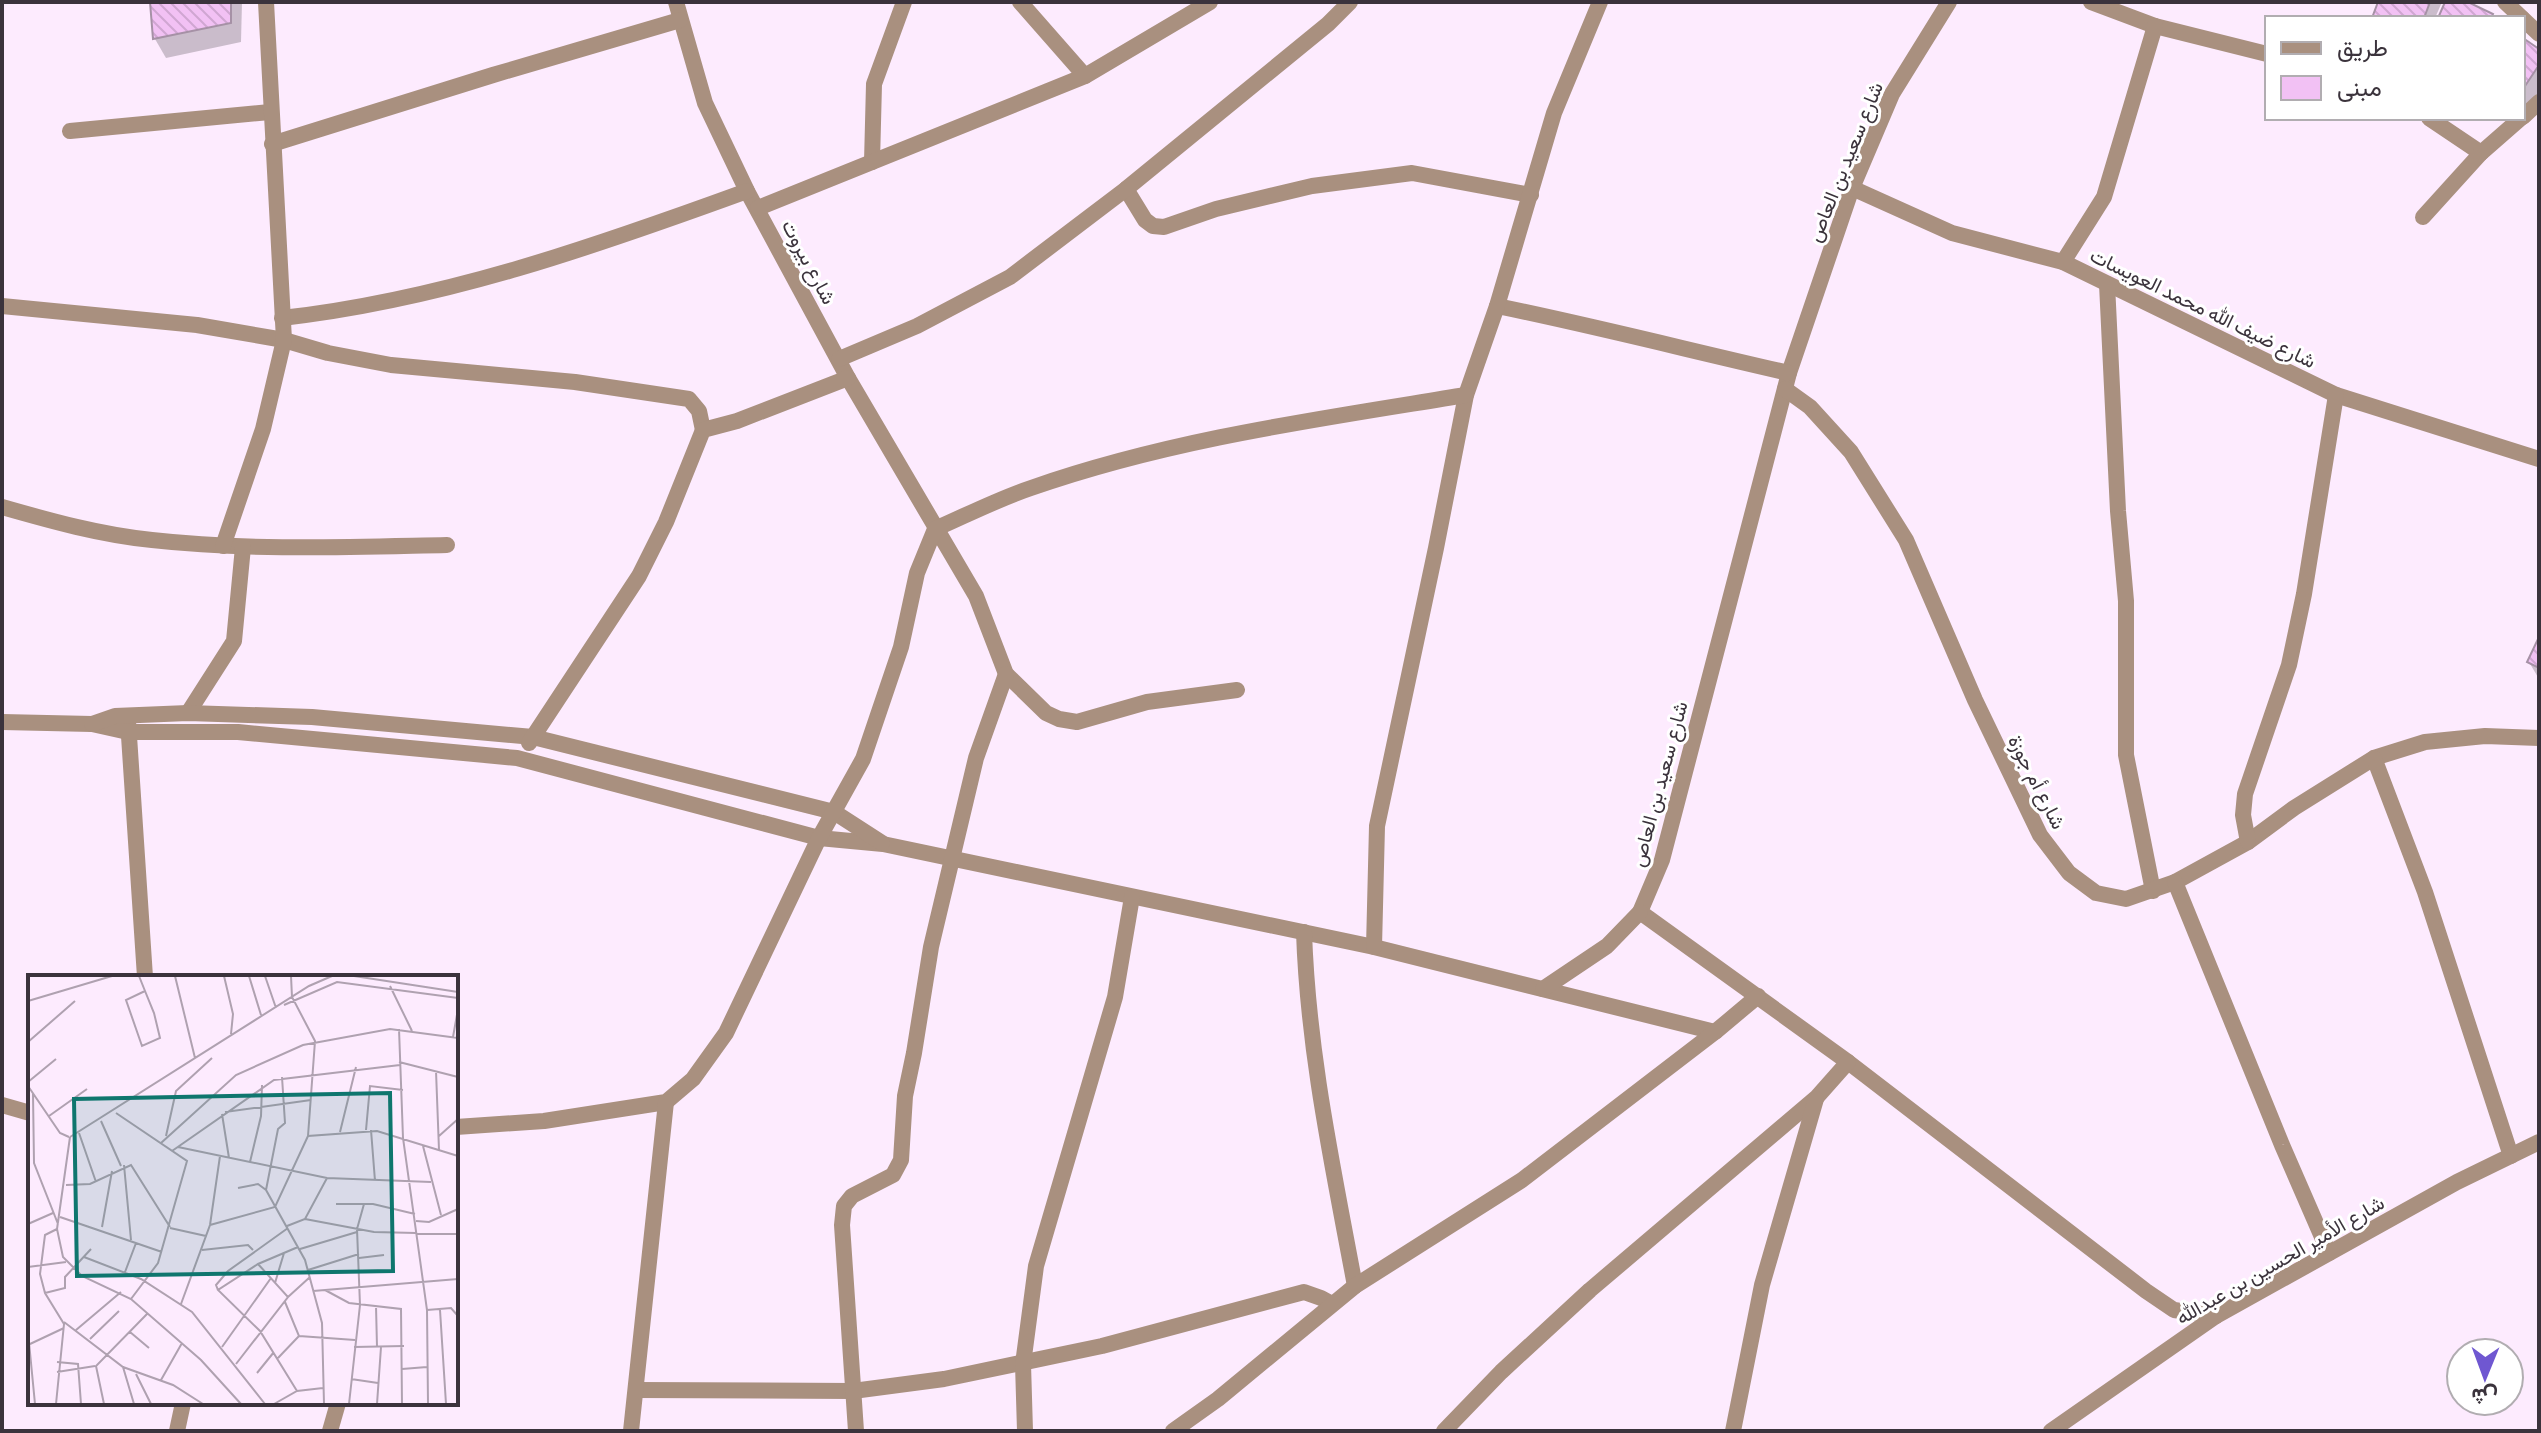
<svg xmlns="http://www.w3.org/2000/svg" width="2541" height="1433" viewBox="0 0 2541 1433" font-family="'PT Sans Narrow',Vazirmatn,sans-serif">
	<defs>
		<pattern id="building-back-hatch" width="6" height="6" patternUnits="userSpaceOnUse" patternTransform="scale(2)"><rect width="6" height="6" fill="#f2c1f4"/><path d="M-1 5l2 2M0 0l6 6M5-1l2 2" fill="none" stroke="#d0a6d2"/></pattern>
	</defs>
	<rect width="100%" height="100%" fill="#fdebfe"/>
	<!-- shadow -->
	<g fill="#0003">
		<polygon points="152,2 242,2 241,42 166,58 155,39"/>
		<polygon points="2380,2 2442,2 2435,18 2374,18"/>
		<polygon points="2523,41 2539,51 2539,100 2523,116"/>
		<polygon points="2539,641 2539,679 2529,662"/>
	</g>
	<!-- building -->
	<g fill="url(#building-back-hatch)" stroke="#a691a6" stroke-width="2">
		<polygon points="150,2 231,2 231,23 153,39"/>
		<polygon points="2378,2 2430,2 2424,18 2372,18"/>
		<polygon points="2445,2 2468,2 2493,14 2491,18 2438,18"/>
		<polygon points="2523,38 2539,49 2539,65 2523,89"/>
		<polygon points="2539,637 2539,668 2527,662"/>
	</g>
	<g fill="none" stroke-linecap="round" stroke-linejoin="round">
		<!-- minor -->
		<g stroke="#a9907f" stroke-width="16">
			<polyline points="676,2 705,103 747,191 848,378 976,596 1006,674 1046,713 1059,719 1077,722 1147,702 1237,690"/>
			<polyline points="1020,2 1085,76"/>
			<polyline points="1949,2 1892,94 1852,188 1789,373 1662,860 1640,912 1848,1062 2146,1291 2174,1310 2216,1316"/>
			<polyline points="2091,2 2155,26 2267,54"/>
			<polyline points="2505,2 2522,18"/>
			<polyline points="2523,19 2539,34"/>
			<polyline points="2523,117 2539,102"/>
			<polyline points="2429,118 2481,153"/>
			<polyline points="70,131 270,112"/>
			<polyline points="272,144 493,75 680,20"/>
			<polyline points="872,162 874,84 904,2"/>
			<polyline points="1852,188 1952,233 2063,262 2336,395 2539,459"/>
			<polyline points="1126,189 1145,220 1153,226 1164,227 1216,209 1312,186 1412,173 1531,195"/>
			<polyline points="758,208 1085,76 1210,2"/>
			<polyline points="2423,217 2481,153 2521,118"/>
			<polyline points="2063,262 2104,197 2155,26"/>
			<polyline points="2107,284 2118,511 2126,601 2126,755 2153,891"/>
			<polyline points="2,306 197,325 284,340 328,353 391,365 575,382 689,399 699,411 703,430"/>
			<path d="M 1497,306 C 1595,326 1692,351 1789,373"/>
			<path d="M 282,318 C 443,300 596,246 747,191"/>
			<polyline points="839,359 917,326 1010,277 1126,189 1328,24 1350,2"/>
			<polyline points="1785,389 1810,407 1851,452 1906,540 1975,700 2040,835 2069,873 2096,893 2126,899 2175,882 2248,842 2294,808 2374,758 2425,742 2485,736 2539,738"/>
			<path d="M 2,507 C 51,521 101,535 152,540 C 250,551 349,547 447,545"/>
			<polyline points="223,546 263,429 284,340 266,2"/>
			<polyline points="188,713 234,641 243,547"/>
			<polyline points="128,721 145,977"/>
			<polyline points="2,722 92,724 128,732 238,732 517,758 819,838 883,844 1374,947 1715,1032"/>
			<polyline points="92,724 115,716 188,713 312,717 533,737 834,812 882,843"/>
			<polyline points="529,743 639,576 666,522 703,430 737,421 848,378"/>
			<polyline points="2374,758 2425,892 2511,1156"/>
			<polyline points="2248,842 2243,815 2245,794 2289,665 2304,594 2336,395"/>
			<polyline points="2175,882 2282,1145 2329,1253"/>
			<path d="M 1304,932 C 1308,1053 1333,1167 1355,1286"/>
			<polyline points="1374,947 1377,826 1436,548 1466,395 1497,306 1554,113 1600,2"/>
			<polyline points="1543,989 1607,946 1640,912"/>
			<polyline points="2,1105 30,1113"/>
			<path d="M 456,1127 L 544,1121 L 666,1102 L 693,1079 L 726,1033 L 819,838 L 863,759 L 901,647 L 917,573 L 935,529 C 967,515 998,499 1031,488 C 1171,439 1319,419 1466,395"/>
			<polyline points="636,1390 853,1391 944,1379 1102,1346 1304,1292 1321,1298 1332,1304"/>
			<polyline points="177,1431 183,1403"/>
			<polyline points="330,1431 338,1403"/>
			<polyline points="631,1431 666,1102"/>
			<polyline points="856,1431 842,1225 844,1206 852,1196 893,1175 901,1160 905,1096 914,1053 931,947 976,758 1006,674"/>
			<polyline points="1025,1431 1023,1364 1036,1266 1115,997 1132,897"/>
			<polyline points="1173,1431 1218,1399 1355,1286 1522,1180 1715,1032 1758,996"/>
			<polyline points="1444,1431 1501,1372 1590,1290 1817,1097 1848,1062"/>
			<polyline points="1733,1431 1762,1285 1816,1099"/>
		</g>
		<!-- tertiary -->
		<polyline stroke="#a9907f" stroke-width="16" points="2051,1431 2216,1316 2457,1182 2539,1142"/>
	</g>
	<g text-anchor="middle" stroke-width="6" stroke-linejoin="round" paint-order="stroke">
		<!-- street labels -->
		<g font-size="20" fill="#3b333c" stroke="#fff">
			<text transform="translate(1845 162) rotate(-68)" y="7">شارع سعيد بن العاص</text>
			<text transform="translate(809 262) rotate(62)" y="7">شارع بيروت</text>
			<text transform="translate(2203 308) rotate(26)" y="7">شارع ضيف الله محمد العويسات</text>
			<text transform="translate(2037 782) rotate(63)" y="7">شارع أم جوزة</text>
			<text transform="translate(1659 784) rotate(-75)" y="7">شارع سعيد بن العاص</text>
			<text transform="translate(2280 1260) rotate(-30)" y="7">شارع الأمير الحسين بن عبدالله</text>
		</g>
	</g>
	<!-- overview -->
	<g transform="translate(28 975)">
		<rect width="430" height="430" fill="#fdebfe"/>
		<path fill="none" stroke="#afa1b0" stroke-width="2" d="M 111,1 L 117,16 L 126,38 L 132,63 L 114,71 L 98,25 L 117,16M 147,1 L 167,83M 196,1 L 205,39 L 203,59M 221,1 L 233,40M 237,1 L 248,33M 263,1 L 264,22 L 287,66 L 280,161M 326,1 L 430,17M 362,11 L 384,56M 0,26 L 84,1M 256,30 L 309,7 L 430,23M 371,54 L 375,163 L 399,335 L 400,429M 425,62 L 430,34M 0,67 L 47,26M 371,87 L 430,102M 408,96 L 411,175M 0,107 L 28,84M 0,111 L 32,158 L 41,162M 5,119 L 6,188 L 30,249M 197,137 L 283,125M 88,138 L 159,186 L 130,288 L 103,324M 194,139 L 201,183M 21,141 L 59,114M 73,146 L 93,191M 338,155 L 342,111 L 375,115M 343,155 L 347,206M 312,157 L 328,92M 51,158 L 68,207M 138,161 L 148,116 L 184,83M 411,161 L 430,144M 42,162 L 29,254 L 35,282 L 54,301 L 103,324 L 173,385 L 213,429M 42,162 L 281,11 L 304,1M 133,168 L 208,100 L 275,70 L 362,54 L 430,63M 395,171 L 413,240M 150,172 L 299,203 L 403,207M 144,176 L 246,105 L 372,90M 222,187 L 233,141 L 234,110M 96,190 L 103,265M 38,210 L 62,209 L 103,190 L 142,252M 210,213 L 230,209 L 238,215 L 277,285 L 294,348 L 296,429M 238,215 L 250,154 L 257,148 L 254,102M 308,229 L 345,229 L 387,239M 32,242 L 134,277M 277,244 L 346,257 L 430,259M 388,246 L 401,247 L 430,234M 0,249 L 25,238M 182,250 L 247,232 L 280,161 L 349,156 L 430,181M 259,251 L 277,244 L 299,203M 74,252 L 84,196M 142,253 L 178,261M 272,274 L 329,257M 174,275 L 220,270 L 225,275M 56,282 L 113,304 L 164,337 L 237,429M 331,283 L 356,280M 0,292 L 38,287M 280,295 L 331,279M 97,297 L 108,268M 247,308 L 256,278M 190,315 L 188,310 L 200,296 L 260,253M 297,315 L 321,328 L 373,334 L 374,429M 285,316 L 430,304M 17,318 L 37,313 L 37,302 L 63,274M 260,322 L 282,302M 153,329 L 182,250 L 192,181M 348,331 L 349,372M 399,335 L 423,333 L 430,341M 412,335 L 418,429M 36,347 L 95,392 L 145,410 L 175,429M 48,355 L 93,317M 0,357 L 7,429M 102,357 L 121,373M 271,361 L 327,365M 62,364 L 91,336M 2,369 L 36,353M 194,372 L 243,303M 326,372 L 376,371M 250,383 L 271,361 L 257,327M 29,387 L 50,389 L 53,429M 208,389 L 260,322 L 230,289M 95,392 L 106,429M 374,394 L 399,392M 29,397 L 67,391M 229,398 L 246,377M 108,399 L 123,429M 323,404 L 350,408M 133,405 L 154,368M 269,416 L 232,356 L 190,315 L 230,289 L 270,272M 28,429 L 36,349 L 17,318 L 12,299 L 17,260 L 29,254M 76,429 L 68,391 L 119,339M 246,429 L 269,416 L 295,413M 321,429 L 332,330 L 329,254 L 336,229M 349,429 L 353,372"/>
		<path fill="#0f766e" fill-opacity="0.15" stroke="#0f766e" stroke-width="4" d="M 362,118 L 365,296 L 49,301 L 46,124 Z"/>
		<rect width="430" height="430" fill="none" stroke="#3b333c" stroke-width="4"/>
	</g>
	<!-- border -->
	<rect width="2541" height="1433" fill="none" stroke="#3b333c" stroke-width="8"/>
	<!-- legend -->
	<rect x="2265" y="16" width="260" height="104" fill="#ffffff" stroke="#b1adb1" stroke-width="2"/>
	<rect x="2281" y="42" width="40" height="12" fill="#a9907f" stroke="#b1adb1" stroke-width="2"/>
	<text x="2337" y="56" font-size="24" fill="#3b333c">طريق</text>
	<rect x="2281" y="76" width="40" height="24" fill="#f2c1f4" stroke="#b1adb1" stroke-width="2"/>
	<text x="2337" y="96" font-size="24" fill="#3b333c">مبنى</text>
	<!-- north arrow -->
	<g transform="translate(2485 1377) rotate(181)"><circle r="38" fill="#ffffff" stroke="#b1adb1" stroke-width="2"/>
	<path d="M0-6L14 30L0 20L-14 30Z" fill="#6f57d1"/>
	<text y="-12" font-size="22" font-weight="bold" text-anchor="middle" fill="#3b333c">ش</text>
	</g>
</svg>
